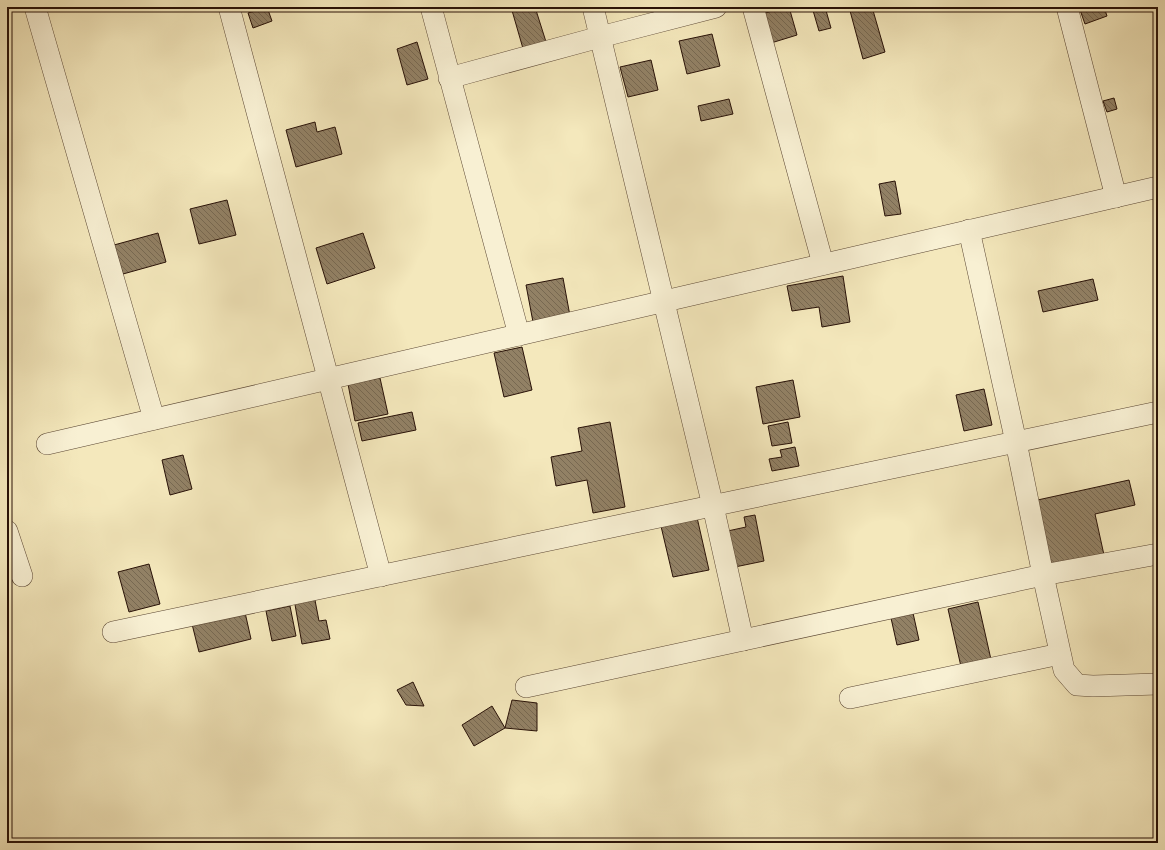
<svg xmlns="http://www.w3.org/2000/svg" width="1165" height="850" viewBox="0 0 1165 850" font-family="'Libre Bodoni',serif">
	<defs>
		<pattern id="building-back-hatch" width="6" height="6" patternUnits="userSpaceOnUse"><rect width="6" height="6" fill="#928165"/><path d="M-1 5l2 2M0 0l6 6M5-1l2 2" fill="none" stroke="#776851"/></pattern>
	</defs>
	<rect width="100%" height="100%" fill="#f4e8bc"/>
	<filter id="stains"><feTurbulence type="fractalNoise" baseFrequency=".005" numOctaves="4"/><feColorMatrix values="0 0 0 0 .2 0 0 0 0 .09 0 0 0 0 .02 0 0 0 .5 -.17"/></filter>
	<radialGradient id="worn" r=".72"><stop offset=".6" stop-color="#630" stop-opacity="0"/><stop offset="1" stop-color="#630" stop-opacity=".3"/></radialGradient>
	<!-- building -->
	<g fill="url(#building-back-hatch)" stroke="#281107">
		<polygon points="254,7 267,7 272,21 253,28 248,13 255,11"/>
		<polygon points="511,7 535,7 547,45 524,52"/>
		<polygon points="786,7 789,7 797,35 771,43 762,14"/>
		<polygon points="812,7 825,7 831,28 819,31"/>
		<polygon points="849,7 872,7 885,52 863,59"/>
		<polygon points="1079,7 1104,7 1107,16 1085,24"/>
		<polygon points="712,34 720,66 687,74 679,41"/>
		<polygon points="417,42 428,79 407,85 397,49"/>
		<polygon points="651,60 658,90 628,97 620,67"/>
		<polygon points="1114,98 1117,109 1107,112 1103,101"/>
		<polygon points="729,99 733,114 701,121 698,106"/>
		<polygon points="315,122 317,132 335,127 342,154 296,167 286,130"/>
		<polygon points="895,181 901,214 885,216 879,184"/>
		<polygon points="227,200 236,235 199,244 190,209"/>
		<polygon points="158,233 166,262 123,274 114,245"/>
		<polygon points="363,233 375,268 327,284 316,248"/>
		<polygon points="843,276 850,322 822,327 819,307 792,311 787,286"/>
		<polygon points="563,278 570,316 533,322 526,285"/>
		<polygon points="1093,279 1098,300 1043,312 1038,291"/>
		<polygon points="522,347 532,390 504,397 494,353"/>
		<polygon points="380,378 388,414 355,421 348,384"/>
		<polygon points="793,380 800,417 763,424 756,387"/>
		<polygon points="984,389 992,425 964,431 956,395"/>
		<polygon points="412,412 416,430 362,441 358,423"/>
		<polygon points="610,422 625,507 593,513 587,480 556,486 551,457 582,451 578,428"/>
		<polygon points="788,422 792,443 772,446 768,426"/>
		<polygon points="795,447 799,466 772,471 769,459 782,457 780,450"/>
		<polygon points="183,455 192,489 170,495 162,460"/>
		<polygon points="1129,480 1135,505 1095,514 1104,555 1047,567 1033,501"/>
		<polygon points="696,513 709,570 673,577 660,522"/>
		<polygon points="755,515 764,561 730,568 723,532 746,527 744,517"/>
		<polygon points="149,564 160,604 129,612 118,572"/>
		<polygon points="314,595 319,621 326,620 330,639 302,644 294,599"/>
		<polygon points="978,602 992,664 962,671 948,609"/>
		<polygon points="290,606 296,636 272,641 266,611"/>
		<polygon points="244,608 251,639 199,652 191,620"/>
		<polygon points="913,613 919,640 897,645 891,618"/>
		<polygon points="413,682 424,706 406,705 397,690"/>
		<polygon points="512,700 537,703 537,731 505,728"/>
		<polygon points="492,706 505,728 474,746 462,725"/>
	</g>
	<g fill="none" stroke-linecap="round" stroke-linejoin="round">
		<!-- minor casing -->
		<g stroke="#5b4734" stroke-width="22">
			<g id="minor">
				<polyline points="35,7 154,419"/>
				<polyline points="229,7 381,576"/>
				<polyline points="431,7 519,335"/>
				<polyline points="593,7 713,506 743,640"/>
				<polyline points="753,7 823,264"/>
				<polyline points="1067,7 1116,197"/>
				<polyline points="449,78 600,37 716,7"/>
				<polyline points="969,230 1016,442 1043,575 1064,670 1077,685 1093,686 1158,684"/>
				<polyline points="47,444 1158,187"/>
				<polyline points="7,531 22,576"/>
				<polyline points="113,632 1158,412"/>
				<polyline points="526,687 1043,575 1158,554"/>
				<polyline points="850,698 1060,654"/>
			</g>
		</g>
		<!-- minor -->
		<use href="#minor" stroke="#f8f0d3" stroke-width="21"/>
	</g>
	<!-- margin -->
	<rect width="1165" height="850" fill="none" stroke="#f4e8bc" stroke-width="24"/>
	<rect x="8" y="8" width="1149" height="834" fill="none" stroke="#281107" stroke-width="2"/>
	<rect x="12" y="12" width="1141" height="826" fill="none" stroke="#281107"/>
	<rect width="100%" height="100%" filter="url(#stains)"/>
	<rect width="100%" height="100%" fill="url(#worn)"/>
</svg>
